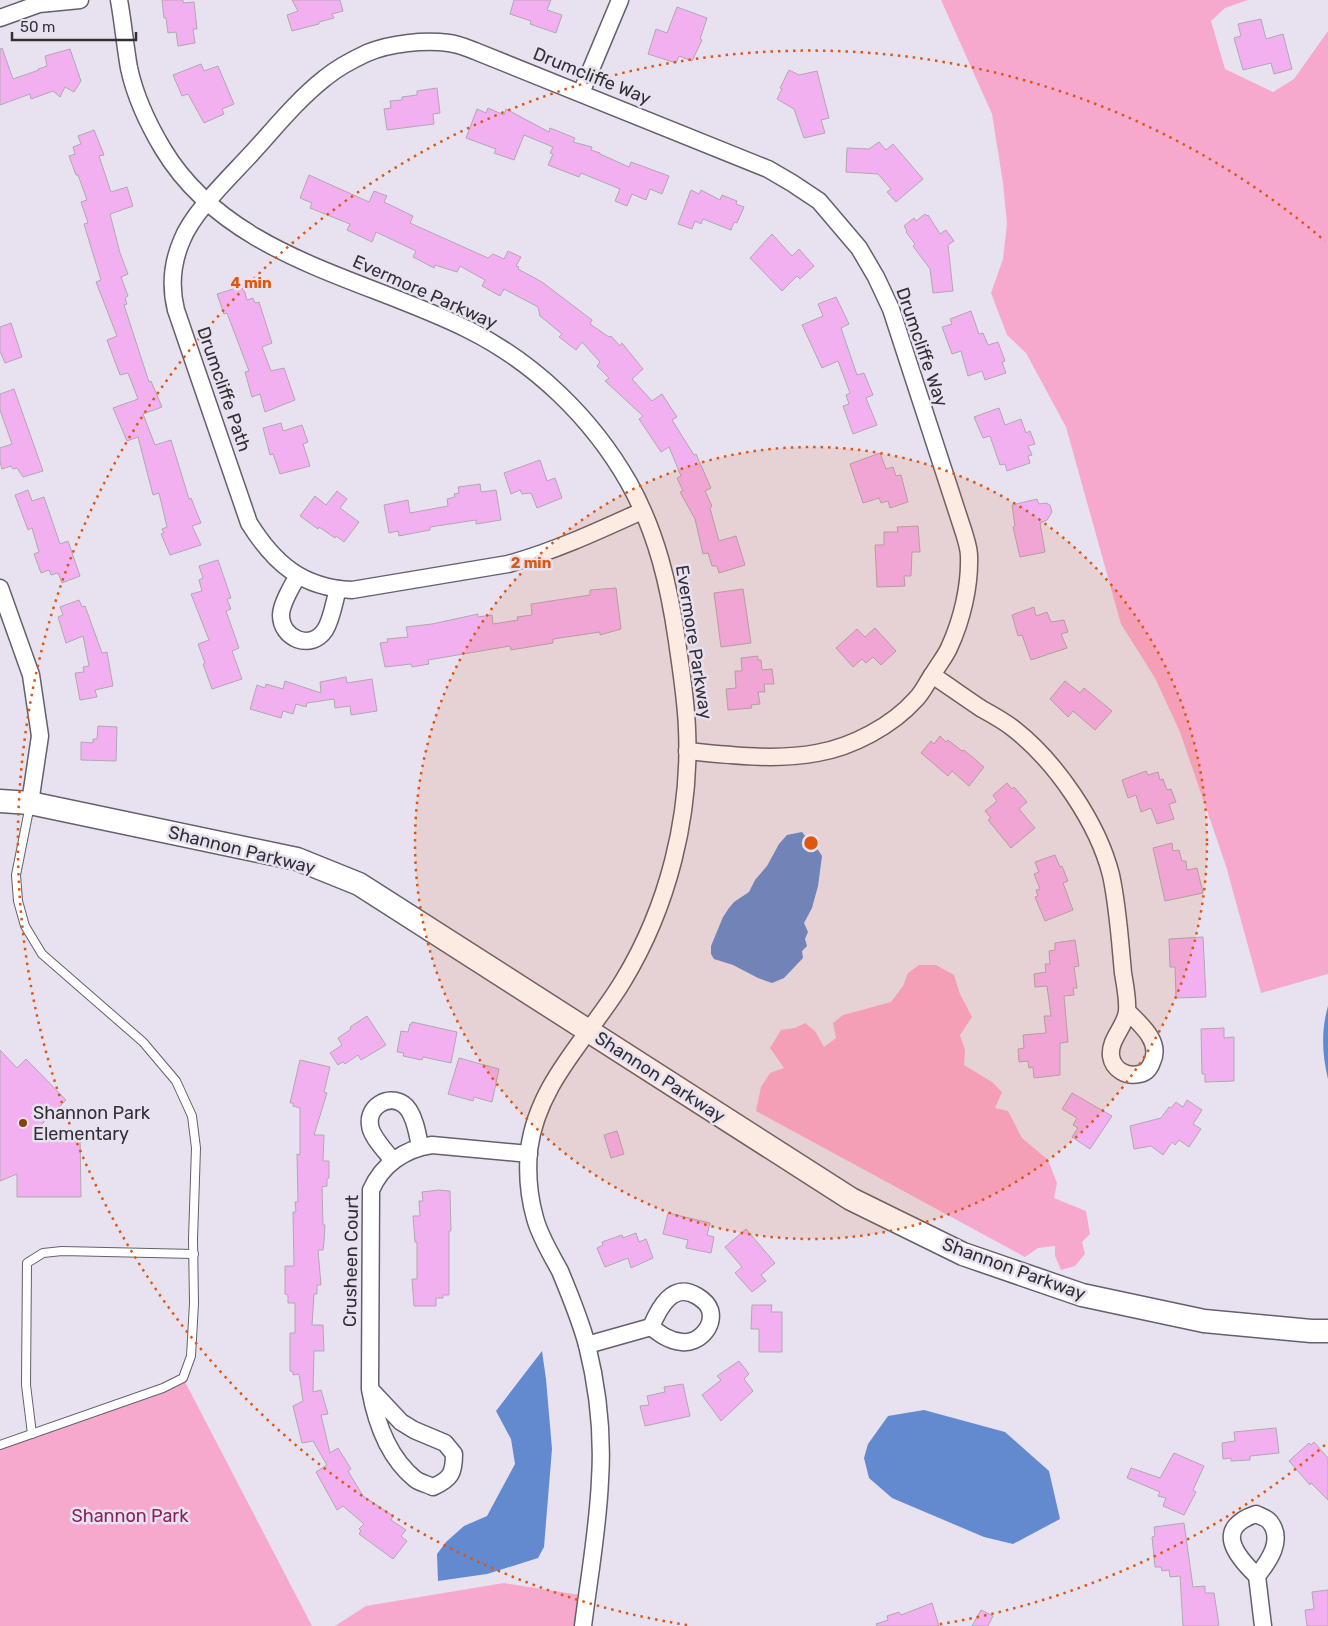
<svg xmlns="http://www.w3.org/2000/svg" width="1328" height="1626" viewBox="0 0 1328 1626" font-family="Rubik,sans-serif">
	<rect width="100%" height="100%" fill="#e8e2f0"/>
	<!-- green -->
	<g fill="#f7a9cd">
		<polygon points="941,0 1248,0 1225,8 1211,21 1225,69 1273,92 1294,79 1328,31 1328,974 1261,993 1226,866 1180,732 1155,678 1121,624 1066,427 1026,353 1007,335 991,293 1003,259 1007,224 1003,183 992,114"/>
		<polygon points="919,965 936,965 954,975 960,994 972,1017 960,1035 965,1050 964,1065 992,1082 1002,1092 995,1108 1008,1111 1022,1138 1048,1160 1057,1183 1054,1198 1086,1211 1090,1234 1082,1242 1085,1254 1075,1266 1061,1270 1055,1256 1055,1246 1038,1248 1025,1257 756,1111 761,1087 770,1073 784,1068 770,1048 781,1030 795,1028 805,1023 815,1031 824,1047 836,1038 833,1023 843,1015 891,1002 903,986 908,973"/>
		<polygon points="183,1378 312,1626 0,1626 0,1445"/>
		<polygon points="504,1583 587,1596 578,1626 335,1626 366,1606"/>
	</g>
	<!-- water -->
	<g fill="#6389ce">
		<polygon points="802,832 806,837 813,840 815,845 822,856 818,886 812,908 804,923 808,932 805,939 807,946 802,951 803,958 784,978 772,983 758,978 733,965 714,959 711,954 711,946 723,917 729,908 734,902 749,892 755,880 767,866 779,844 787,835"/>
		<path d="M 1328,1006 L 1328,1079 C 1322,1055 1321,1030 1328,1006 Z"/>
		<polygon points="542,1351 546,1379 552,1449 544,1547 538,1558 487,1574 438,1581 437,1554 446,1542 464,1526 487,1516 515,1464 511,1439 496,1411"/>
		<polygon points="924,1410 1005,1432 1049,1471 1060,1519 1013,1544 984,1537 892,1498 869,1478 864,1458 868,1444 888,1416"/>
	</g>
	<!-- building -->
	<g fill="#f3b0f0" stroke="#b2a7b1">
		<polygon points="162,0 183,0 183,3 194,2 197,29 193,29 195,43 178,46 176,32 168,33 166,18 164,18"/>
		<polygon points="292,0 340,0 343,11 332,14 334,18 319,22 319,24 292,31 287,15 298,11"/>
		<polygon points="514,0 551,0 547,10 562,15 556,33 530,24 531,21 510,14"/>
		<polygon points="677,7 707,18 700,39 702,40 692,61 679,56 676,63 648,54 656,29 667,33"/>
		<polygon points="1261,19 1266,39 1283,34 1292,69 1274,74 1271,63 1243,70 1234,38 1241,36 1238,24"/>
		<polygon points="2,48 13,79 39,70 38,69 47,66 45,56 70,49 81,81 74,92 65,87 60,97 53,91 31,99 30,94 0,105 0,49"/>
		<polygon points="201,64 204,71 218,66 234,104 222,109 224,114 204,123 188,94 182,96 173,75"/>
		<polygon points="789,70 799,75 817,71 829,118 821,120 825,133 804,138 794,109 777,99 782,89 780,88"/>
		<polygon points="437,88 440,113 433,114 434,124 387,130 384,109 391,108 390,101 402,100 402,97 417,95 417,91"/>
		<polygon points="488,108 504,115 506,109 549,132 550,128 575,138 573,142 592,147 591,150 600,153 600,154 629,167 631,162 669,176 662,194 650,189 646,200 632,194 627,206 615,201 620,189 581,173 579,177 548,165 553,154 550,153 553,147 524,135 514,160 494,153 496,149 466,138 477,109 486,113"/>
		<polygon points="94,130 104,155 99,156 111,192 127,187 133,206 110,214 120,253 128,274 121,277 128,296 125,298 127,304 124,305 149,382 151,381 162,407 143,414 155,445 171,440 189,499 191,498 201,523 192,526 201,545 170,555 161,534 164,533 162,529 167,527 159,493 153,495 138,437 127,441 113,408 138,399 128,373 120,375 107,340 117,336 96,282 101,280 84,224 88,223 81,202 87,200 78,175 76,175 69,156 75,154 73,147 81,144 78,136"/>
		<polygon points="879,142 886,150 893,144 923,179 896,202 887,192 891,189 878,174 846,172 847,148 869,149"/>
		<polygon points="309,175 369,202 374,191 387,196 384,202 413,216 410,223 488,258 493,254 504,259 508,251 521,257 516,266 519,267 518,269 542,282 592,320 590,324 609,337 611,336 620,346 622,343 643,369 632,379 652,401 662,394 677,417 672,420 694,455 696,454 711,488 705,491 712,506 710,508 719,541 736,536 745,565 719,573 717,566 712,566 708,553 703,554 695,519 680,492 683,491 677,478 681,476 669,447 661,452 639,419 643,416 605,381 609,378 597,366 600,362 582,342 576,350 559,337 562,334 540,316 538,307 504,289 500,296 482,286 485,280 460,266 457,272 435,265 434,268 413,257 416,251 376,232 372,242 347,230 350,224 310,208 312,203 300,198"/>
		<polygon points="691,190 699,194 701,190 720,200 722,195 737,201 736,204 744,207 737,223 734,222 731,230 703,219 701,224 695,221 692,229 678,224"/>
		<polygon points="925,214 927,216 928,215 940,234 946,230 954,241 948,245 953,291 933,293 930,269 913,246 915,244 906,232 907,231 904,226 914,218 916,221"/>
		<polygon points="772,234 792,256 799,249 814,266 800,279 797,276 782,291 750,258"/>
		<polygon points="243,286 247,300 253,298 255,303 259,302 272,343 262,347 271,371 284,368 295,400 265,412 260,394 252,397 245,372 249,371 227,313 224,314 217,294"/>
		<polygon points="836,297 849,324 841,328 857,375 864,373 873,395 866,398 877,425 853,434 843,406 849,404 846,395 850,393 838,361 822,368 802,325 823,316 818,304"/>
		<polygon points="971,311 979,334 983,333 988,345 998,342 1005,361 1002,362 1006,373 985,380 982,371 968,376 961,351 952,354 942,327 952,324 950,319"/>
		<polygon points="11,323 22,357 5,363 0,351 0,327"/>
		<polygon points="14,389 43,471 23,477 17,468 13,469 11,466 2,469 0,462 0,448 12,444 0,410 0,394"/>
		<polygon points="999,408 1005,425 1021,419 1026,433 1030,431 1035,444 1028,446 1032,455 1028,456 1030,463 1007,471 1005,464 1000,465 990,436 983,438 974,417"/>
		<polygon points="281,423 283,431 302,425 308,442 303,444 310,466 280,474 273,454 270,455 263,428"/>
		<polygon points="880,453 886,469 893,467 896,476 901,475 908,502 890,508 888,501 881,503 879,498 863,503 850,464"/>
		<polygon points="540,460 547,481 555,478 562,498 537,508 531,493 522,494 520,490 511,494 504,473"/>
		<polygon points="480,484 481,492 496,490 501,520 476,524 476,520 430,527 430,530 399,536 398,531 389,533 384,505 408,500 410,513 448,506 447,499 455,497 454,494 459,493 458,487"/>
		<polygon points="28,490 32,501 44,497 60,544 68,541 80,576 62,583 58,573 51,575 49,570 41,573 34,554 39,552 32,528 28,530 15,495"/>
		<polygon points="337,491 347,499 340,508 359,522 344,542 336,536 335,538 319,527 318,529 300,516 315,496 326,505"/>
		<polygon points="1037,499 1039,504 1046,503 1050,505 1052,512 1047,520 1040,523 1045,552 1020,557 1013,527 1015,526 1012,505"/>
		<polygon points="918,526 920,552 912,552 911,576 904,576 905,586 877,587 875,545 884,545 884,532 898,532 897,527"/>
		<polygon points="218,560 231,598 227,599 231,609 226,611 239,648 232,651 242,679 212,689 203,664 205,663 198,644 209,640 191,594 202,591 199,580 203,578 199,566"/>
		<polygon points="616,588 621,629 600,635 600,632 553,639 553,643 511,650 510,646 428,660 429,664 412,667 411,664 385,667 380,643 388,642 387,639 408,637 406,627 432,624 478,614 478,617 492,615 493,624 518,620 517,617 532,615 531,604 590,595 590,590"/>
		<polygon points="743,589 751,643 721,647 714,593"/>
		<polygon points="79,600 82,607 85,606 102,653 107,652 113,686 95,690 97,697 80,700 75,673 84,672 83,667 89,666 83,636 66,643 58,617 63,615 60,607"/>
		<polygon points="1034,607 1036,616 1047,612 1051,622 1064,620 1068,632 1061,634 1067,648 1031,660 1022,635 1018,636 1012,615"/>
		<polygon points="875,628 896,651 881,665 873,657 866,663 862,659 853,667 836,648 857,629 865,637"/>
		<polygon points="758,656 758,660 761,660 762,670 772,669 774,684 764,684 765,692 758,692 760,704 751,705 752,708 728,710 726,689 736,688 735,671 742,671 741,658"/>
		<polygon points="346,677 347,683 372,679 377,711 351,715 350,706 335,708 334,699 307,703 306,707 296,704 293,714 283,711 281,718 250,709 257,685 265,688 266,684 283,689 285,681 321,693 320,682"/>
		<polygon points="1065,681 1080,693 1084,688 1112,711 1095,730 1073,711 1068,717 1050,699"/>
		<polygon points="98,726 117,727 116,761 81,760 81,742 93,743 93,739 97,739"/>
		<polygon points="940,736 946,742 948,740 962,751 964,750 984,767 969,786 952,771 948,776 921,753 931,741 934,744"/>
		<polygon points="1146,771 1148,775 1158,772 1160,780 1163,779 1167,790 1171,789 1176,802 1169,804 1174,819 1157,824 1151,808 1141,812 1136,795 1128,798 1122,780"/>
		<polygon points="1007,783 1012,789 1014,787 1027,802 1019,809 1035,828 1011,848 988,820 991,818 985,811 997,801 993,795"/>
		<polygon points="1172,843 1173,851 1179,850 1182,861 1186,861 1187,870 1197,868 1203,893 1165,901 1153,848"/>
		<polygon points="1055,855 1060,867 1062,866 1068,881 1063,883 1073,910 1045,921 1035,897 1038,896 1036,890 1040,889 1034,874 1039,872 1035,862"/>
		<polygon points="1203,937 1206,997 1176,998 1175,967 1170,967 1169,939"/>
		<polygon points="1075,940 1079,966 1074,967 1077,988 1073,988 1074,995 1064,996 1068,1042 1060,1043 1060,1075 1034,1078 1033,1067 1029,1068 1028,1061 1019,1062 1018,1049 1024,1048 1023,1035 1046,1033 1044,1016 1051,1016 1047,986 1035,987 1034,974 1046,972 1045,964 1050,964 1049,951 1055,950 1055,943"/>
		<polygon points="367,1016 386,1045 361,1060 358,1055 345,1064 343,1062 338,1065 330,1053 342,1045 338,1038 351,1029 350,1027"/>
		<polygon points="412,1022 457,1032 451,1063 423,1057 422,1060 403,1056 404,1053 397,1052 401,1031 408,1032 410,1024 412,1024"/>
		<polygon points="1224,1028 1224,1038 1234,1037 1234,1081 1205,1082 1205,1074 1202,1074 1201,1029"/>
		<polygon points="0,1050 17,1068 26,1059 66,1100 32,1134 80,1134 81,1197 17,1197 17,1174 0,1181"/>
		<polygon points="459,1058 499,1069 492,1102 474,1097 473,1101 448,1094"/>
		<polygon points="300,1060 330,1067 324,1092 327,1093 314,1135 324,1135 323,1161 329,1161 329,1178 327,1179 327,1186 322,1187 323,1225 325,1225 324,1242 323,1250 318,1250 321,1285 317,1285 317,1294 314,1294 312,1325 323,1325 324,1351 314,1351 313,1392 321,1390 328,1414 321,1415 330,1453 338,1448 351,1469 348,1471 363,1496 393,1516 391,1520 406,1530 401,1536 407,1541 393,1559 359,1534 361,1531 359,1529 364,1524 343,1506 337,1510 316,1472 327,1465 313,1441 302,1443 293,1406 303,1401 299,1374 293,1375 293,1372 290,1371 290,1333 295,1333 295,1303 288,1303 288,1295 285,1294 285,1266 294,1266 293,1212 296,1212 295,1202 298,1202 297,1154 300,1155 300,1108 293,1106 293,1103 290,1103"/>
		<polygon points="1072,1093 1112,1116 1090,1149 1072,1137 1078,1128 1073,1125 1077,1118 1062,1109"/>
		<polygon points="1187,1100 1202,1110 1193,1124 1201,1129 1189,1147 1179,1140 1175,1145 1172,1142 1163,1155 1151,1146 1134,1149 1130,1126 1161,1118 1169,1107 1171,1108 1176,1102 1183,1107"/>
		<polygon points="617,1131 624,1154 611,1158 604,1135"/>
		<polygon points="439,1190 450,1191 451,1231 449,1231 449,1295 443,1295 443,1298 436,1298 436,1306 414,1306 412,1279 417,1279 417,1242 415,1242 413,1216 420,1216 419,1201 423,1201 422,1192"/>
		<polygon points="668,1213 710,1223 707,1235 714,1237 711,1253 686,1248 688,1240 663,1234"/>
		<polygon points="746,1229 775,1263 761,1275 766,1281 752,1292 735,1273 742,1267 725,1247"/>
		<polygon points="636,1233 639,1242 646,1239 653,1258 631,1268 628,1258 605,1267 597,1248 603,1245 602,1242 622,1235 623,1238"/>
		<polygon points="752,1305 772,1305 771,1312 782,1312 782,1352 759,1352 759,1329 751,1329"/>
		<polygon points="739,1361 749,1374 744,1379 753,1391 721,1421 702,1395 721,1380 717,1376"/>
		<polygon points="683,1384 690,1416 645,1426 640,1406 649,1405 647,1396 665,1392 664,1387"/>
		<polygon points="1276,1428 1279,1453 1250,1456 1250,1460 1231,1461 1231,1458 1223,1459 1222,1443 1235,1441 1234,1432"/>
		<polygon points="1314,1442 1328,1458 1328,1500 1311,1483 1310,1485 1289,1461 1309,1443 1311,1445"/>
		<polygon points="1174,1453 1204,1466 1193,1490 1196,1492 1184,1515 1163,1506 1166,1498 1158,1496 1160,1492 1127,1478 1131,1468 1160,1478"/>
		<polygon points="1184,1523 1193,1587 1205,1586 1205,1593 1214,1593 1219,1625 1216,1626 1183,1626 1180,1576 1170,1577 1169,1570 1162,1571 1161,1567 1155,1567 1152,1537 1155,1536 1154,1527"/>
		<polygon points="1328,1590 1328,1626 1307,1626 1305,1610 1314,1609 1312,1592"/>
		<polygon points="932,1603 939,1626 877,1626 876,1624 888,1620 887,1616 899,1612 901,1615"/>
		<polygon points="981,1610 993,1616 988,1626 972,1626"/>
	</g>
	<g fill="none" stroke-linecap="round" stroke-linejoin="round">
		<!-- lane casing -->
		<g stroke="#65606c" stroke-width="10">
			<g id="lane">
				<polyline points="32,1434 26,1385 27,1263 43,1253 62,1251 194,1254"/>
				<polyline points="0,1445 163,1388 183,1378 191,1356 194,1303 193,1239 196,1148 192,1116 176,1081 143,1042 42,954 25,926 18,901 16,875 30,805"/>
			</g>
		</g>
		<!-- street casing -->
		<g stroke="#65606c" stroke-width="19">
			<g id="street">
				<path d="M 119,0 C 123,22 125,45 129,68 C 135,96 148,124 163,149 C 228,257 363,277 469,330 C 535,363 592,418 629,483 C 657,533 669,586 677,641 C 681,670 686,699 687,729 C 691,816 668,907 623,981 C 590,1036 537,1083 529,1150 C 527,1172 529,1197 535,1218 C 540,1237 551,1254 560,1271 C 570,1295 580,1319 587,1345 C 598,1389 603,1434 600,1480 C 598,1529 589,1578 583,1626"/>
				<polyline points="0,18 39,4 80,0"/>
				<polyline points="581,93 620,0"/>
				<path d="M 642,511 C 598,531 555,551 508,564 L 352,590 C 302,588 274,563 249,523 L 176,310 C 170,286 172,263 182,240 C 193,212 230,177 251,154 C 274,129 297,100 325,78 C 337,68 352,60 367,53 C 391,43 424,40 449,43 C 458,44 467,48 475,51 L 768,169 L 792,183 L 819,201 L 859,248 L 876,277 L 891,309 L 964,533 C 966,540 969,548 969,556 C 970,586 962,620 949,648 C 945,657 938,665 933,674 C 927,682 923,692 916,699 C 892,726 852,747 817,753 C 775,761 730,755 687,751"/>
				<path d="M 298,576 C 292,585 281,605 281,615 C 281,639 311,651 325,630 C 332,619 334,602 338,589"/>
				<polyline points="0,588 31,675 40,736 30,803"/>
				<path d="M 932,675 C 949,686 965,698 982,709 C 993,715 1004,721 1014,729 C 1056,762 1098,823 1111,875 C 1118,907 1120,941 1123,973 C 1125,985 1128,999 1127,1011 C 1126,1026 1109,1039 1111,1056 C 1113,1070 1127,1077 1139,1074 C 1146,1073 1150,1068 1152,1062 C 1162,1042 1140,1024 1128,1012"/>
				<path d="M 393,1161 C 386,1151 371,1137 370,1125 C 367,1107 388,1094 403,1104 C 414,1111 418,1135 420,1147"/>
				<path d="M 587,1345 L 651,1327 C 660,1334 669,1341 682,1342 C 698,1344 715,1327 710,1310 C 708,1304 702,1299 697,1296 C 673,1281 659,1308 651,1327"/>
				<path d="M 370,1389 L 401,1422 L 414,1430 L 445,1443 L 454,1454 C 454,1473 451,1479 433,1487 C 427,1484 420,1483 415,1479 C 388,1457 376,1423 370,1389 L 371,1190 C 382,1165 404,1149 432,1145 L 529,1154"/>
				<path d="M 1257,1576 C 1269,1561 1284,1540 1270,1522 C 1267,1518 1260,1516 1256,1514 C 1214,1528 1235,1555 1257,1576 L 1263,1626"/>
			</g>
		</g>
		<!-- secondary casing -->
		<g stroke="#65606c" stroke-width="25">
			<polyline id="secondary" points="0,801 30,803 297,859 359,884 851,1199 963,1254 1082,1295 1204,1321 1311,1331 1328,1331"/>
		</g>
		<!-- lane -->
		<use href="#lane" stroke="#fff" stroke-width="8"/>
		<!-- street -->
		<use href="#street" stroke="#fff" stroke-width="16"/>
		<!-- secondary -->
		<use href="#secondary" stroke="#fff" stroke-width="22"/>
	</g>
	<!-- distance rings -->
	<circle cx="811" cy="843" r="396" fill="#df570e" fill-opacity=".12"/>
	<g fill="none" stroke="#df570e" stroke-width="2.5" stroke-dasharray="2.5 5">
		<circle cx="811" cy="843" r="396"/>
		<path d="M1325 1445A792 792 0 0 1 935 1625M687 1625A792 792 0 1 1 1325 241"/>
	</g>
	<!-- markers -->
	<circle fill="#834405" stroke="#e8e2f0" stroke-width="2" cx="23" cy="1123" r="5"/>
	<g text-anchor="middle" stroke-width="5" stroke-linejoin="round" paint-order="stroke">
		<!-- street labels -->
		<g font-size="18" fill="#323035" stroke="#e8e2f0">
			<text transform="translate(592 76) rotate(22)" y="6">Drumcliffe Way</text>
			<text transform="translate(425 292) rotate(24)" y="6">Evermore Parkway</text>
			<text transform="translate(922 347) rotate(71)" y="6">Drumcliffe Way</text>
			<text transform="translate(224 389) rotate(71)" y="6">Drumcliffe Path</text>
			<text transform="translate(694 642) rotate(81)" y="6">Evermore Parkway</text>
			<text transform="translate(242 850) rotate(14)" y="6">Shannon Parkway</text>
			<text transform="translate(660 1077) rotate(33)" y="6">Shannon Parkway</text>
			<text transform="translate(351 1261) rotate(-89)" y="6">Crusheen Court</text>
			<text transform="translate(1014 1269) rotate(20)" y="6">Shannon Parkway</text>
		</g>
		<!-- poi labels -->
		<g font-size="18" fill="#323035" stroke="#e8e2f0" text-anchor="start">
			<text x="33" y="1119">Shannon Park<tspan x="33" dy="21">Elementary</tspan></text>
		</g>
		<!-- park labels -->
		<g font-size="18" fill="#85235a" stroke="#e8e2f0">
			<text x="130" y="1522">Shannon Park</text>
		</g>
	</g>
	<circle cx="811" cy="843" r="8" fill="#df570e" stroke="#e8e2f0" stroke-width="2.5"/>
	<g font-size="15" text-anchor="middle" font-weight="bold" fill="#df570e" stroke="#e8e2f0" stroke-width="5" stroke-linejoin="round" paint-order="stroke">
		<text x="251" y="288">4 min</text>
		<text x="531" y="568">2 min</text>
	</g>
	<!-- scale -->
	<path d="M12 32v8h124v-8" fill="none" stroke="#323035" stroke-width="2.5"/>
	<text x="20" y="32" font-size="15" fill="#323035" stroke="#e8e2f0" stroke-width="4" paint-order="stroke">50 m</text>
</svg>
